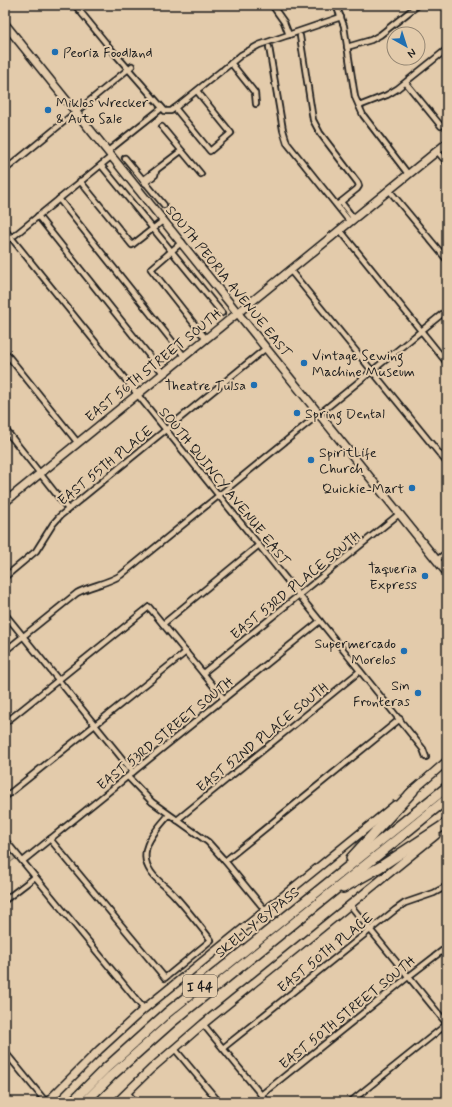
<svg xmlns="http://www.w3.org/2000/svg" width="452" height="1107" viewBox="0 0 452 1107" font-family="Mynerve,sans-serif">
	<rect width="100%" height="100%" fill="#e3cbab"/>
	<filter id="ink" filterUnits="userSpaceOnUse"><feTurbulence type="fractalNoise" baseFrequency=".025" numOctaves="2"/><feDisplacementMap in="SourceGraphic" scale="8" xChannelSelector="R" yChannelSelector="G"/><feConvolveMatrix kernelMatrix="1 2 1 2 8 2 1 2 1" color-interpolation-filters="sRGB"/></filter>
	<g filter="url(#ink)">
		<!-- green -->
		<polygon fill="#c2af93" stroke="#6f6658" points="5,844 16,858 5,867"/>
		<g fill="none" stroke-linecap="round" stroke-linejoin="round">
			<!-- street casing -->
			<g stroke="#1c1c1c" stroke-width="8">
				<g id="street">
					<polyline points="75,5 110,48 165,111 171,111 175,108 221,71"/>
					<polyline points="272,5 284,22 289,35"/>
					<polyline points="336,5 344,26 355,97 363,115 408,174"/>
					<polyline points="300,36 313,120 320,133 358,183 359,186 357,189 337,205"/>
					<polyline points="269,47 283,130 287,143 350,222"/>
					<polyline points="347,47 371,40 380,35 418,5"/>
					<polyline points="231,63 255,93 256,104"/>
					<polyline points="224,69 241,55 259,45 341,17"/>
					<polyline points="406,83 441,126"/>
					<polyline points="359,106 387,95 397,89 447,49"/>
					<polyline points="175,108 210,151 231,133 197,91"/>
					<polyline points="162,127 201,174"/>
					<polyline points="108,151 162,108"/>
					<polyline points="437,151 447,163"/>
					<polyline points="125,158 164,205"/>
					<polyline points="101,165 222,313"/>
					<polyline points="5,170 132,66"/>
					<polyline points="143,180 181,151"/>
					<polyline points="80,181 132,245 164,220"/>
					<polyline points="145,183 155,175 156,171"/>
					<polyline points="389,190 447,260"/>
					<polyline points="59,199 184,356"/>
					<polyline points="341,202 354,219"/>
					<polyline points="38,216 163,373"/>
					<polyline points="5,230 423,749 426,757"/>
					<polyline points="340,230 447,363"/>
					<polyline points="15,235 112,156"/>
					<polyline points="182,242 151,269 206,339"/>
					<polyline points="290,270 447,463"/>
					<polyline points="5,352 78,443"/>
					<polyline points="5,429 68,509"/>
					<polyline points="437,560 447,552"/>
					<polyline points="5,577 36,551 53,524 60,516 266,348"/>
					<polyline points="5,614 133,772"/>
					<polyline points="163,624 259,545"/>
					<path d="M 5,651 L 77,593 C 91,585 107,584 121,575 L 447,310"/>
					<polyline points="203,673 399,514"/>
					<polyline points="5,723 149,607 224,699"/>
					<polyline points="128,777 152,802 208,842 225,861 265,910"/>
					<polyline points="5,797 186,652"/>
					<polyline points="177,820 360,671"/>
					<path d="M 50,839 L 165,978 L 211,940 C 199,925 187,909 174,895 C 168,888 160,883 154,876 C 134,853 153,833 169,815"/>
					<polyline points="5,840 144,1009"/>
					<polyline points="23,861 320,621"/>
					<polyline points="225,861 400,719"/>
					<polyline points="5,900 35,877"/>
					<polyline points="350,905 447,1024"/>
					<polyline points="203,1024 267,1102"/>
					<polyline points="174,1048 219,1102"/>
					<polyline points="223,1048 395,910 405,903 434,893 447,886"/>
					<polyline points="5,1052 46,1102"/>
					<polyline points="127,1092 135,1102"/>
					<polyline points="261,1095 408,977 447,947"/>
					<polyline points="350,1102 447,1024"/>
					<polyline points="446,1102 447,1101"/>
				</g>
			</g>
			<!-- secondary casing -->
			<g stroke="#1c1c1c" stroke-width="10">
				<g id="secondary">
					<polyline points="5,24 447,573"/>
					<polyline points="5,502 447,143"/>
					<polyline points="409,794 447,761"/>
					<polyline points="47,1102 99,1050 144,1009 395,805"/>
					<polyline points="117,1102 151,1069 203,1024 436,835"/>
				</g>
			</g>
			<!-- highway casing -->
			<g stroke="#1c1c1c" stroke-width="12">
				<g id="highway">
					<polyline points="351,858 413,791"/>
					<polyline points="343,888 380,867 447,823"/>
					<polyline points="72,1102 104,1070 167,1013 447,787"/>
					<polyline points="85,1102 111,1076 173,1021 447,799"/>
				</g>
			</g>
			<!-- street -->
			<use href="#street" stroke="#e3cbab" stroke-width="4.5"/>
			<!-- secondary -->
			<use href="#secondary" stroke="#e3cbab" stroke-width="7"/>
			<!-- highway -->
			<use href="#highway" stroke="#e3cbab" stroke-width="9"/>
		</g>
	</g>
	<!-- markers -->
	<g fill="#1f6fb2" stroke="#e3cbab" stroke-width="1.5">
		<circle cx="55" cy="52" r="4"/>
		<circle cx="48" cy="110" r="4"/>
		<circle cx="304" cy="363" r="4"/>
		<circle cx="254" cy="385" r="4"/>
		<circle cx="297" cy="413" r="4"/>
		<circle cx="311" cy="460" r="4"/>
		<circle cx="412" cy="488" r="4"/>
		<circle cx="425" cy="576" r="4"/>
		<circle cx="404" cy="651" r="4"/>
		<circle cx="418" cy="693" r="4"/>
	</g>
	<g text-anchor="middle" stroke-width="4" stroke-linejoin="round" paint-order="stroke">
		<!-- shield labels -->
		<rect fill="#e3cbab" stroke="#585047" stroke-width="1" x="183" y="975" width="34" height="22" rx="3"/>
		<g font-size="13" font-weight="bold" fill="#1c1c1c">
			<text x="200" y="991">I 44</text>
		</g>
		<!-- poi labels -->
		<g font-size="14" fill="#1c1c1c" stroke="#e3cbab" text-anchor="start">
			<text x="63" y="57">Peoria Foodland</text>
			<text x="56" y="107">Miklos Wrecker<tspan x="56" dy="16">&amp; Auto Sale</tspan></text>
			<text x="312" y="360">Vintage Sewing<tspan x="312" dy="16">Machine Museum</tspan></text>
			<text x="246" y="390" text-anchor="end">Theatre Tulsa</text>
			<text x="305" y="418">Spring Dental</text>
			<text x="319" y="457">SpiritLife<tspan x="319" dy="16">Church</tspan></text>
			<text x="404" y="493" text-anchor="end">Quickie-Mart</text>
			<text x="417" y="573" text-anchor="end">Taqueria<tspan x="417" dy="16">Express</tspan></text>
			<text x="396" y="648" text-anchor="end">Supermercado<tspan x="396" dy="16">Morelos</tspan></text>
			<text x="410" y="690" text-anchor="end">Sin<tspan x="410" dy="16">Fronteras</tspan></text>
		</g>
		<!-- street labels -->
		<g font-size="14" fill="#1c1c1c" stroke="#e3cbab">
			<text transform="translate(229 281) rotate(51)" y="5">SOUTH PEORIA AVENUE EAST</text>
			<text transform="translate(153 365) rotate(-39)" y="5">EAST 56TH STREET SOUTH</text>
			<text transform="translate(105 465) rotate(-39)" y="5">EAST 55TH PLACE</text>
			<text transform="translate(225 486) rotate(51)" y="5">SOUTH QUINCY AVENUE EAST</text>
			<text transform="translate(295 585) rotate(-39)" y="5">EAST 53RD PLACE SOUTH</text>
			<text transform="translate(165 733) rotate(-39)" y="5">EAST 53RD STREET SOUTH</text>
			<text transform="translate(262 737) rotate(-39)" y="5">EAST 52ND PLACE SOUTH</text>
			<text transform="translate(257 922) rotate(-39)" y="5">SKELLY BYPASS</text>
			<text transform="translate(325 952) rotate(-39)" y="5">EAST 50TH PLACE</text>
			<text transform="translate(347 1012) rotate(-39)" y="5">EAST 50TH STREET SOUTH</text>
		</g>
	</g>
	<!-- margin -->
	<rect width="452" height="1107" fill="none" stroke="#e3cbab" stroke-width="20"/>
	<rect x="10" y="10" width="432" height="1087" fill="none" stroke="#1c1c1c" stroke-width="1.5" filter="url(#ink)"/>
	<!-- north arrow -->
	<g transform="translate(406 46) rotate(141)"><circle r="19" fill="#e3cbab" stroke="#938572"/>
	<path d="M0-3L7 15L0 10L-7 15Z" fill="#1f6fb2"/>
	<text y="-6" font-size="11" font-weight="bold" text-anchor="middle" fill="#1c1c1c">N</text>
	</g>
</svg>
